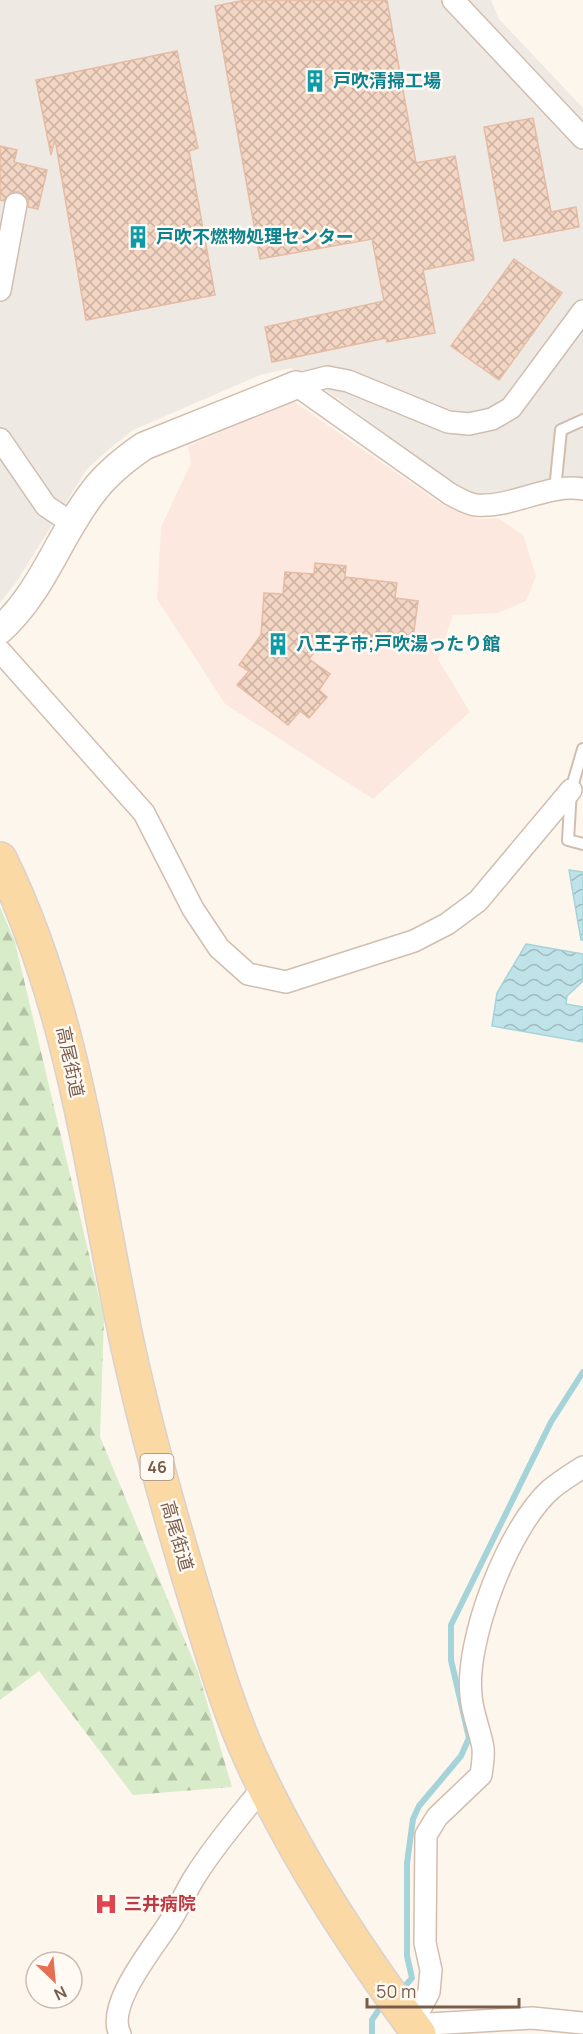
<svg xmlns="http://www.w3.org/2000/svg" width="583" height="2034" viewBox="0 0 583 2034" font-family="Manrope,'Noto Sans JP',sans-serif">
	<defs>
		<pattern id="forest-firs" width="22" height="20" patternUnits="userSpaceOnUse" patternTransform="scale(1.5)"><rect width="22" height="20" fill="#d8ecc9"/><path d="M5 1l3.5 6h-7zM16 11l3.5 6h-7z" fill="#b4c2a5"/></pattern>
		<pattern id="water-waves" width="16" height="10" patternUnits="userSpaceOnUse" patternTransform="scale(1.5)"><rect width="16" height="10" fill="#bfe3e8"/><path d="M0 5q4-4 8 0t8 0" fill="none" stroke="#a0bbbe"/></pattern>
		<pattern id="building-cross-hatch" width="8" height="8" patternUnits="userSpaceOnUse" patternTransform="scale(1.5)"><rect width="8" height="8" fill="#f3d5c3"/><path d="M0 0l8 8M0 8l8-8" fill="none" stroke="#cab0a1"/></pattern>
	</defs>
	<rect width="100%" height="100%" fill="#fdf6ec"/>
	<!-- commercial -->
	<polygon fill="#fde8e0" points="293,401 437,501 465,515 481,519 498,518 523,535 536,576 526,601 498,613 453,615 438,659 470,712 373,799 225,704 157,599 161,527 191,463 188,446"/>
	<!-- industrial -->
	<polygon fill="#efe9e4" points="0,0 491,0 499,19 583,108 583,480 495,496 475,495 460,490 339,399 291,368 260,375 133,430 107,451 87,469 17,581 0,603"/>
	<!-- forest -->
	<polygon fill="url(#forest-firs)" points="0,907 15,942 104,1318 100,1437 198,1672 232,1787 133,1795 39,1671 0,1700"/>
	<!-- water -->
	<g fill="url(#water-waves)" stroke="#a5d3da" stroke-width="1.5">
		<polygon points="569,870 583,872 583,940 581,940"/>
		<polygon points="526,944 583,954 582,982 567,996 566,1004 583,1007 583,1042 492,1026 497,993"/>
	</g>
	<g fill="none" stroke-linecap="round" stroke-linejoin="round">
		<!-- stream -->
		<g stroke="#a5d3da" stroke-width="6">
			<polyline points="405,1986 412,1978 407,1956 407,1863 413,1819 419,1806 461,1756 469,1738 451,1660 451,1625 551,1422 583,1372"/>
			<polyline points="372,2034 372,2020 378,2011"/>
		</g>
	</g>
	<!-- building -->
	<g fill="url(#building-cross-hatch)" stroke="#e6bba3" stroke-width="1.5">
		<polygon points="245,0 387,0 416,163 455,156 474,260 423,270 435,333 387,342 386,338 272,362 265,327 384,301 372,239 260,259 215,6"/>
		<polygon points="177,51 198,148 189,151 215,295 86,320 55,139 51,155 36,80"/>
		<polygon points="533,118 551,212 576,207 579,227 504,241 484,127"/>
		<polygon points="0,146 17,150 14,162 47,170 38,209 28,207 28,199 19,192 11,192 4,201 0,200"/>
		<polygon points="514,259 562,293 499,380 451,346"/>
		<polygon points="315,563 346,566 345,577 397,583 395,598 418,601 412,646 326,636 309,659 330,674 319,690 327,697 309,718 300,711 288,725 237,685 249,671 239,665 261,635 264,593 283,594 285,572 314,574"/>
	</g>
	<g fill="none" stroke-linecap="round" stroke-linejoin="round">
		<!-- service casing -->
		<g stroke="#d1beb0" stroke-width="14">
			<g id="service">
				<polyline points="555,490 561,430 583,420"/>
				<polyline points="583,749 571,790 568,840 583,844"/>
			</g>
		</g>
		<!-- minor casing -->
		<g stroke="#d1beb0" stroke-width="24">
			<g id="minor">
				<polyline points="453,0 583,138"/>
				<polyline points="0,290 16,204"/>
				<polyline points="296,385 327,377 348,381 448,422 469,424 492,419 511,408 583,311"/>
				<path d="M 296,385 L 450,494 C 458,498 467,504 476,505 C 513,508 547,483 583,489"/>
				<polyline points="0,439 46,506 73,524"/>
				<polyline points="0,651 144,813 193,909 219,948 248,974 286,982 414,941 447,924 478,901 571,790"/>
				<path d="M 412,2025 L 429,1992 L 431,1970 L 425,1943 L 426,1835 L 437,1817 L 481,1775 C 482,1767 484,1757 483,1748 C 480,1730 472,1713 471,1695 C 465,1640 508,1528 550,1490 C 559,1482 572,1474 583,1467"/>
				<polyline points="412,2025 532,2018 583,2023"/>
				<path d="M 120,2034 C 105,2005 154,1947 169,1923 C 179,1908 186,1890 196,1875 C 216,1843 241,1815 264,1786"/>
			</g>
		</g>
		<!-- tertiary casing -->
		<g stroke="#d1beb0" stroke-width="30">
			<path id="tertiary" d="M 0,630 C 43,591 58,537 93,492 C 107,473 125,459 144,446 L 296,385"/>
		</g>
		<!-- primary casing -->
		<g stroke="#dad1cd" stroke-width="36">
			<path id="primary" d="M 0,859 C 76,1014 92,1180 128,1347 C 147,1434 171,1519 197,1604 C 213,1656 228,1709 251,1759 C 296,1858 355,1947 419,2034"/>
		</g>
		<!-- service -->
		<use href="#service" stroke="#fff" stroke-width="10"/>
		<!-- minor -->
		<use href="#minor" stroke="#fff" stroke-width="21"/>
		<!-- tertiary -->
		<use href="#tertiary" stroke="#fff" stroke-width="27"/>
		<!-- primary -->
		<use href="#primary" stroke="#fbd9a5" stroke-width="33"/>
	</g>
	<!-- icons -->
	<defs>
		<g id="building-bare" transform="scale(1.8)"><path d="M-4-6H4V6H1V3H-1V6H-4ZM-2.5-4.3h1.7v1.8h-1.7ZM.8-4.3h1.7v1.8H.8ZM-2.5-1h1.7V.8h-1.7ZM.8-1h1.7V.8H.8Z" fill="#0f9aa8" stroke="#fffaf3" stroke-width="2.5" paint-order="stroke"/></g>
		<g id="hospital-bare" transform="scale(1.8)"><path d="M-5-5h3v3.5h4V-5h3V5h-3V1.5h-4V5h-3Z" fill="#e0444e" stroke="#fffaf3" stroke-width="2.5" paint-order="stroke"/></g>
	</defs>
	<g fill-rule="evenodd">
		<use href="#building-bare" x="315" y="81"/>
		<use href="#building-bare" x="138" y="237"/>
		<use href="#building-bare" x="278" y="644"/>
		<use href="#hospital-bare" x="106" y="1904"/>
	</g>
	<g text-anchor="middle" stroke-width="5" stroke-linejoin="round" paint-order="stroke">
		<!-- shield labels -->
		<rect fill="#fffaf3" stroke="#a28b7f" stroke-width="1.5" x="140.5" y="1454" width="33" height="26" rx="4.5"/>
		<g font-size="16" font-weight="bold" fill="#7a5c4d">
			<text x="157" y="1473">46</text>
		</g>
		<!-- culture labels -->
		<g font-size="18" font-weight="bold" fill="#0d838f" stroke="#fffaf3" text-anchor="start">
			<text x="333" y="87">戸吹清掃工場</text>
			<text x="156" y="243">戸吹不燃物処理センター</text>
			<text x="296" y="650">八王子市;戸吹湯ったり館</text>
		</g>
		<!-- street labels -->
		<g font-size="18" fill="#7a5c4d" stroke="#fffaf3">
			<text transform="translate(70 1062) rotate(78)" y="6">高尾街道</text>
			<text transform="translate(177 1536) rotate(74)" y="6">高尾街道</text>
		</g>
		<!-- health labels -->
		<g font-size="18" font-weight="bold" fill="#be3a42" stroke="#fffaf3" text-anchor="start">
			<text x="124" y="1910">三井病院</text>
		</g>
	</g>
	<!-- north arrow -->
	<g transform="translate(54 1980) rotate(154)"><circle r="28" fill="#fffaf3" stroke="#cabbb1" stroke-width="1.5"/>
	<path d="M0-4.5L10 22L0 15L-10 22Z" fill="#e76f51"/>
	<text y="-9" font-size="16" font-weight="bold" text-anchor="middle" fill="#7a5c4d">N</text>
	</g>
	<!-- scale -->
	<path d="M367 1998v9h152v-9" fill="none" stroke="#7a5c4d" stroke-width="3"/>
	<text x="376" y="1998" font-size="18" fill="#7a5c4d" stroke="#fffaf3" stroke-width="4.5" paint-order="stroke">50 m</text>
</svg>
